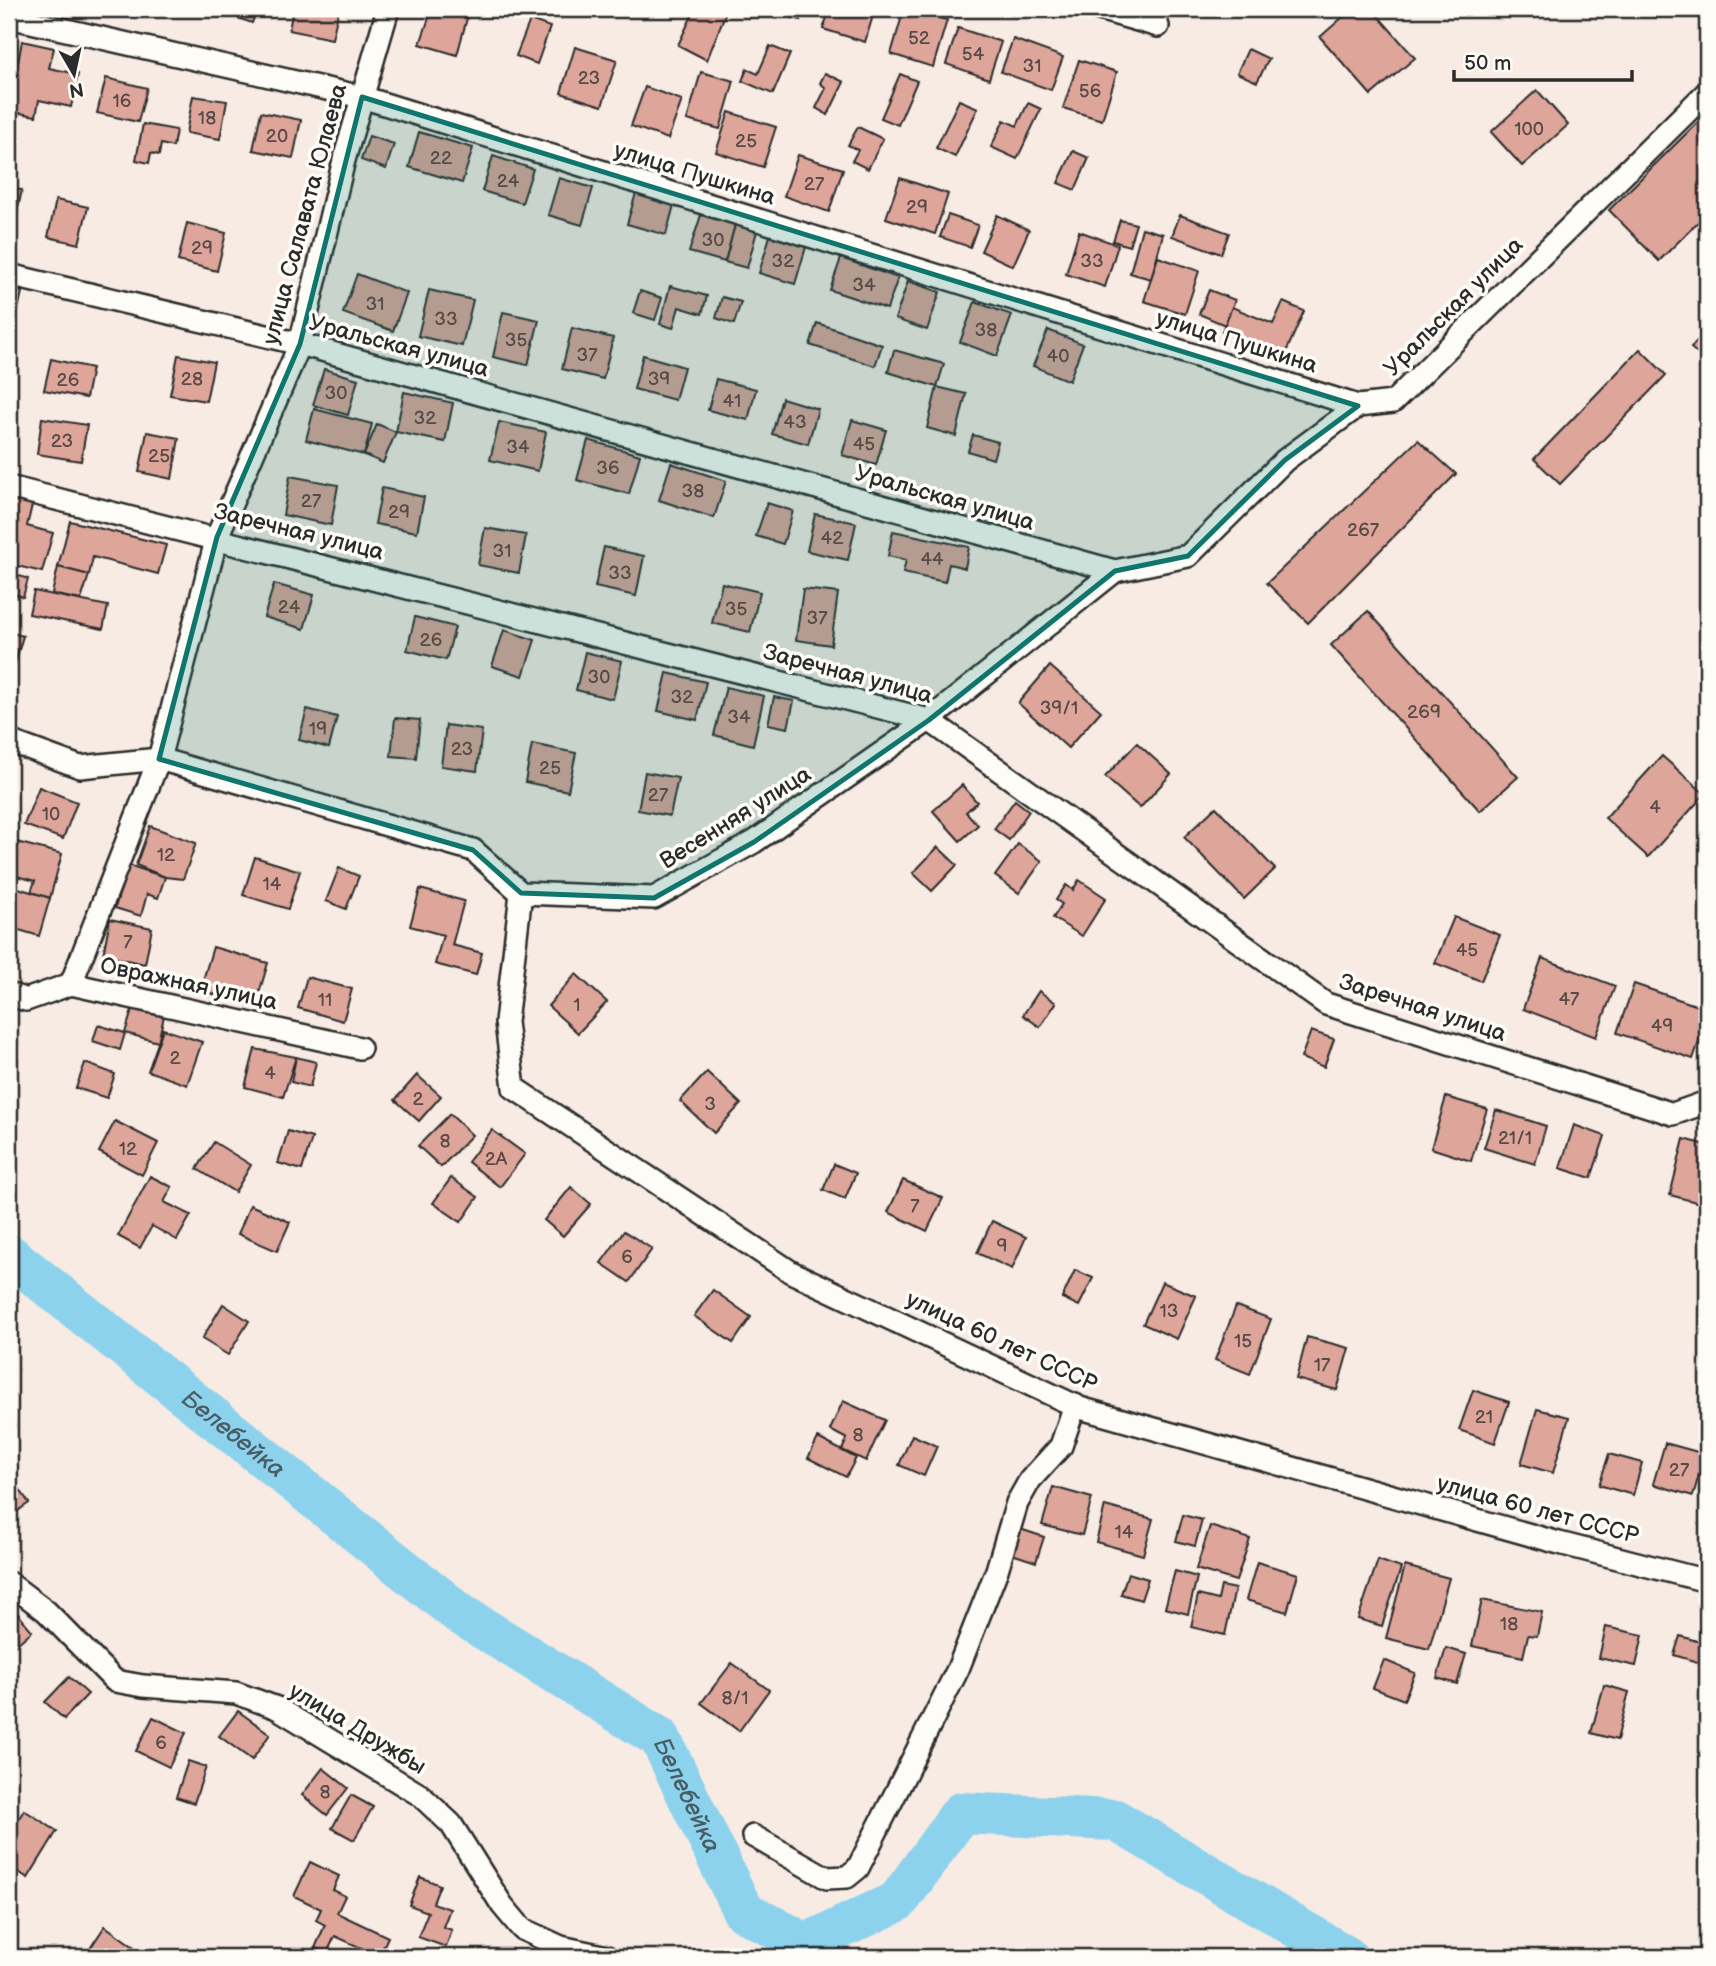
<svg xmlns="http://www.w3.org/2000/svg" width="1716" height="1966" viewBox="0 0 1716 1966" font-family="'Balsamiq Sans',sans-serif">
	<rect width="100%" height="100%" fill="#f7ebe4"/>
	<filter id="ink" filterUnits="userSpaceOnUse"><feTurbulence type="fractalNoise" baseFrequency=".0143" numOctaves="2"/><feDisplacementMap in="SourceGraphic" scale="14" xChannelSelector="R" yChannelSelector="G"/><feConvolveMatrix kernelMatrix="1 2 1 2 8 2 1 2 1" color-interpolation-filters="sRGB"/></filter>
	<g filter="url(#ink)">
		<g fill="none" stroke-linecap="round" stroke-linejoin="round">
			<!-- river -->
			<path stroke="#8cd2ed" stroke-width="42" id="s1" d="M 9,1255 L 460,1614 L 660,1738 L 743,1911 L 806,1944 L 898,1901 L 961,1813 L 1115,1820 L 1347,1957"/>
		</g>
		<!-- building -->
		<g fill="#dea59a" stroke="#2b2b2b" stroke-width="2">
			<polygon points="218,9 257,9 252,23 217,11"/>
			<polygon points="293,9 339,9 332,39 289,30"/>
			<polygon points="432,9 469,11 457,55 420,44"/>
			<polygon points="695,9 727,9 707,60 678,45"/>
			<polygon points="755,9 803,9 801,20"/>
			<polygon points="830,9 875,9 865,42 823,29"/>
			<polygon points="904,9 947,20 933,67 891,54"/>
			<polygon points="1352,9 1372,9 1415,58 1371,95 1320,37"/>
			<polygon points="530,20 550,27 537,64 516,56"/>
			<polygon points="958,28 1001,42 989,79 946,64"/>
			<polygon points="1013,39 1063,57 1051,90 1001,72"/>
			<polygon points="22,41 54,48 49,68 78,74 71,107 39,100 36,116 9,111"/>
			<polygon points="770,46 790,54 773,94 742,81 747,69 758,74"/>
			<polygon points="575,47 617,60 602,106 561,93"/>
			<polygon points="1248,49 1269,59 1257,82 1237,73"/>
			<polygon points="1079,60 1117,72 1102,120 1063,108"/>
			<polygon points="701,72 734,81 720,129 687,120"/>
			<polygon points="825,73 844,82 828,115 816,108 826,88 820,83"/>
			<polygon points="900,74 917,81 898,125 881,118"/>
			<polygon points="106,78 147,88 138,122 97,113"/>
			<polygon points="645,87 682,100 668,139 631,126"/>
			<polygon points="1537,90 1568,125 1522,166 1491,132"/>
			<polygon points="193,96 227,101 220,139 186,133"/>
			<polygon points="959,100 978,108 955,157 936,148"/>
			<polygon points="1028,103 1041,109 1017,159 991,147 1004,120 1017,126"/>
			<polygon points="261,112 301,120 293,158 253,150"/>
			<polygon points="729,112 776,127 763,167 716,152"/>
			<polygon points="1707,113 1707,213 1659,261 1609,210"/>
			<polygon points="143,124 176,130 173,147 161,144 159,155 151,153 149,163 136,160"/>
			<polygon points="858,127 883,139 868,169 852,161 858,150 848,145"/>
			<polygon points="419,132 473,148 462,183 409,167"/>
			<polygon points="369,136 394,144 386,169 361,160"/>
			<polygon points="1073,151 1089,158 1075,190 1058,183"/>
			<polygon points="798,155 843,169 829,212 784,196"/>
			<polygon points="493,156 533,169 522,203 482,191"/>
			<polygon points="559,178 593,188 582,225 548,215"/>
			<polygon points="900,178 948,194 935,234 886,218"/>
			<polygon points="9,188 22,190 13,230 9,229"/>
			<polygon points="636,193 674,205 666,235 627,224"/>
			<polygon points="56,200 88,207 79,244 48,237"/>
			<polygon points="701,215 735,225 725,262 689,252"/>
			<polygon points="948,215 978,225 970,247 940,237"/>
			<polygon points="997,215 1029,230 1013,266 981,251"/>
			<polygon points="1180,215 1229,233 1221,254 1172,236"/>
			<polygon points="1120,220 1136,224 1129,246 1113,241"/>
			<polygon points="187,223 226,233 217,271 178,261"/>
			<polygon points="735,225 757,231 747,268 725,262"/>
			<polygon points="1142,228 1163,234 1151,279 1130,273"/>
			<polygon points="1079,231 1118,245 1105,287 1066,274"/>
			<polygon points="770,236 806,247 795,284 759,273"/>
			<polygon points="1158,257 1199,271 1185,314 1144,301"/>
			<polygon points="841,258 898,278 887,309 830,290"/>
			<polygon points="357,274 407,293 393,331 343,313"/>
			<polygon points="908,281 940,292 927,330 895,319"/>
			<polygon points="670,286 707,296 702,314 679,307 673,328 660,324"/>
			<polygon points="9,289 22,292 12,336 9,336"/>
			<polygon points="429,290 473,300 462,346 418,336"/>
			<polygon points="1209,290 1235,300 1225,325 1199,314"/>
			<polygon points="640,291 662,298 655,320 633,313"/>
			<polygon points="722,297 741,302 734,324 716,318"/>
			<polygon points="975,302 1012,315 997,356 960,342"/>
			<polygon points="1283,302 1304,311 1284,357 1222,331 1232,307 1273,324"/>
			<polygon points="503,312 539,320 528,365 493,357"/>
			<polygon points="817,323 882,345 875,366 810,345"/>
			<polygon points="572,328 613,338 603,379 562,369"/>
			<polygon points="1707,329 1707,362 1691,348"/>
			<polygon points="1048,330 1083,344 1069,381 1033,366"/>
			<polygon points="1640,349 1666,375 1560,484 1534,459"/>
			<polygon points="894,350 944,364 937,387 888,372"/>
			<polygon points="178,355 214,362 206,401 170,395"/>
			<polygon points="643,355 684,367 675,400 634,389"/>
			<polygon points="51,359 92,368 86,398 44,390"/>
			<polygon points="324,369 358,379 348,415 313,405"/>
			<polygon points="716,379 756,389 748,420 708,410"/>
			<polygon points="937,387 966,394 956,436 927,428"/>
			<polygon points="404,392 453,403 445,442 396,432"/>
			<polygon points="782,398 818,409 808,444 772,434"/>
			<polygon points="314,409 372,424 364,455 306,440"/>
			<polygon points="42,418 87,425 81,461 37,454"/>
			<polygon points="852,420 886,430 876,465 842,455"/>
			<polygon points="499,422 546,432 538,471 490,460"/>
			<polygon points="377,424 396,432 383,463 364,455"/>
			<polygon points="147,432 179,438 172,479 139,472"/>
			<polygon points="973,435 998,442 993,459 968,451"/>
			<polygon points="588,440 640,455 629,494 577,480"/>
			<polygon points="1418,440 1456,474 1308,623 1267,583"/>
			<polygon points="671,463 726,481 714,518 659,500"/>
			<polygon points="290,476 338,485 331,525 283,515"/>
			<polygon points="382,488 424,497 417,532 375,524"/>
			<polygon points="9,496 33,501 27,526 53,533 42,572 9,564"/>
			<polygon points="767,503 793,511 783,544 756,536"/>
			<polygon points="815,514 856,523 848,560 807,551"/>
			<polygon points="70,521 166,545 158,574 93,557 89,575 58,567"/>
			<polygon points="485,528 526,535 519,573 478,565"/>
			<polygon points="893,531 969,547 965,568 949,564 945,582 903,573 906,560 888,556"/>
			<polygon points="604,547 644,556 636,596 595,587"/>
			<polygon points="58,567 89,575 81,600 52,594"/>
			<polygon points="9,572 28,579 23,597 9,592"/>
			<polygon points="722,583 760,592 750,632 712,623"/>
			<polygon points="274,584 314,595 304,629 264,617"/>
			<polygon points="803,589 838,593 831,645 796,640"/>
			<polygon points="34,591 108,606 103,629 29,614"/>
			<polygon points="1368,611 1518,777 1480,811 1331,645"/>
			<polygon points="415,617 455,627 446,660 407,650"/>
			<polygon points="504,630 535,640 523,676 492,666"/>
			<polygon points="9,632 23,636 11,677 9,677"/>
			<polygon points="585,652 622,661 613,699 576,690"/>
			<polygon points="1050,666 1101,711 1068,748 1018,703"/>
			<polygon points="667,673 706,682 697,720 658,711"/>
			<polygon points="726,687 764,696 753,745 714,735"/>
			<polygon points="774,697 794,701 788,728 768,724"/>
			<polygon points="307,709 337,717 329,748 299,740"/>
			<polygon points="395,718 420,720 416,758 391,756"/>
			<polygon points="446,725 482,730 477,771 441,766"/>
			<polygon points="1137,743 1171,774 1140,808 1105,777"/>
			<polygon points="532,744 576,753 568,791 525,782"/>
			<polygon points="1662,756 1705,794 1648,857 1605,818"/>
			<polygon points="645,772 678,778 670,816 638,810"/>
			<polygon points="962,785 977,802 966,812 978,825 960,841 933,811"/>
			<polygon points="39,787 77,802 63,839 24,825"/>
			<polygon points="1015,800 1029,811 1009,840 994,829"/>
			<polygon points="1216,807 1275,869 1244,899 1184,837"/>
			<polygon points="150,826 196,843 183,879 165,877 136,865"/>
			<polygon points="9,840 62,854 50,898 31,892 35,881 9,874"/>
			<polygon points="1018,844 1042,861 1019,893 995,876"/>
			<polygon points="938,847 957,865 932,891 913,873"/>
			<polygon points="255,857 300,871 288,909 243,895"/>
			<polygon points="128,865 165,877 158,898 147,894 141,916 115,908"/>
			<polygon points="339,868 359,876 346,909 326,901"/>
			<polygon points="1079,880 1106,898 1082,936 1053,918 1062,904 1056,900 1066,885 1073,890"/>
			<polygon points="15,887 50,898 39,936 9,927 9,906"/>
			<polygon points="420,889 464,901 452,945 482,953 476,975 435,964 443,935 410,926"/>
			<polygon points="1454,917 1500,935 1481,981 1435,963"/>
			<polygon points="110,919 152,928 145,964 103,955"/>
			<polygon points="213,947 268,963 255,1007 200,990"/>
			<polygon points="1542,958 1615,986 1596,1037 1523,1009"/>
			<polygon points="576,974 607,1002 578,1033 548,1006"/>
			<polygon points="307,977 352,989 343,1021 298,1008"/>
			<polygon points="1634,984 1707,1009 1707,1018 1693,1059 1617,1033"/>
			<polygon points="1039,991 1056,1003 1040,1027 1023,1015"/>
			<polygon points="133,1007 164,1016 158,1042 125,1033"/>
			<polygon points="98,1025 125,1033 120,1050 93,1041"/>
			<polygon points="163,1029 202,1042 187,1085 148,1071"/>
			<polygon points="1311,1031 1334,1039 1324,1067 1301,1058"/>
			<polygon points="255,1049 296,1057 283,1097 245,1087"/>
			<polygon points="296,1057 316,1062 310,1087 291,1082"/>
			<polygon points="85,1063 115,1074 107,1098 76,1088"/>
			<polygon points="707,1072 741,1104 714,1133 680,1101"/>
			<polygon points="417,1075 441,1096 419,1121 395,1100"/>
			<polygon points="1446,1097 1487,1109 1471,1161 1431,1148"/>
			<polygon points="1496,1110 1546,1126 1535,1164 1484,1148"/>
			<polygon points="450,1114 472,1135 441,1167 418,1146"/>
			<polygon points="115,1121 158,1143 142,1175 99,1152"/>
			<polygon points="1574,1125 1605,1136 1591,1178 1560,1168"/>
			<polygon points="492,1130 525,1154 500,1187 468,1162"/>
			<polygon points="288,1131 312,1138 302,1170 278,1163"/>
			<polygon points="1684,1139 1707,1145 1707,1205 1670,1195"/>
			<polygon points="214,1142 251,1165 235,1192 197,1169"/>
			<polygon points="834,1164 856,1173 845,1199 823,1190"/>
			<polygon points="150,1176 172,1187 164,1202 191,1215 177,1240 152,1226 140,1248 118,1236"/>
			<polygon points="451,1178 478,1197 461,1222 433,1203"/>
			<polygon points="903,1180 943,1198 927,1231 888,1212"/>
			<polygon points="571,1187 591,1204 563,1236 544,1220"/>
			<polygon points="250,1205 290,1222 277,1251 238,1234"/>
			<polygon points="992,1221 1026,1237 1012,1269 977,1253"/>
			<polygon points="624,1231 652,1249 629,1282 601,1263"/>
			<polygon points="1075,1270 1093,1278 1079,1306 1062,1298"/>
			<polygon points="1162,1282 1196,1296 1177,1339 1143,1324"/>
			<polygon points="713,1290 751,1317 733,1343 694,1316"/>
			<polygon points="223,1304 249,1321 228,1355 202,1339"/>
			<polygon points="1236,1306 1271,1319 1250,1374 1215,1360"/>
			<polygon points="1307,1337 1349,1348 1337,1390 1296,1379"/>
			<polygon points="1473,1390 1509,1402 1495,1443 1459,1430"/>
			<polygon points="843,1401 885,1420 866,1461 842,1450 847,1439 830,1430"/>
			<polygon points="1537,1409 1569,1417 1553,1473 1521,1464"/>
			<polygon points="912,1435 937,1446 924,1476 899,1465"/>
			<polygon points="818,1438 856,1458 846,1477 808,1458"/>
			<polygon points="1665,1443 1705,1454 1693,1496 1653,1484"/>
			<polygon points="1609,1454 1642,1463 1633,1495 1599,1485"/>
			<polygon points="9,1474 29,1503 9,1517"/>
			<polygon points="1053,1487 1092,1498 1082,1535 1042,1525"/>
			<polygon points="1105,1506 1153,1519 1143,1555 1096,1542"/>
			<polygon points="1183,1515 1202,1520 1195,1546 1176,1541"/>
			<polygon points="1210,1526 1250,1539 1236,1581 1196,1569"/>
			<polygon points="1017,1528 1044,1537 1036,1562 1009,1553"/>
			<polygon points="1378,1560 1401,1568 1382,1626 1358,1619"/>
			<polygon points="1257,1562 1298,1574 1287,1612 1246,1600"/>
			<polygon points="1405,1566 1449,1578 1429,1649 1386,1638"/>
			<polygon points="1175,1571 1197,1577 1188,1614 1165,1608"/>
			<polygon points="1128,1573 1148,1579 1141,1600 1121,1594"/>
			<polygon points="1221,1586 1235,1589 1225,1635 1191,1627 1198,1595 1218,1600"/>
			<polygon points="1482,1600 1542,1612 1537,1636 1528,1635 1523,1657 1472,1646"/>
			<polygon points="9,1603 32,1631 9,1651"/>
			<polygon points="1606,1627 1643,1635 1636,1666 1599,1658"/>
			<polygon points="1680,1636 1707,1644 1707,1665 1674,1655"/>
			<polygon points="1446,1648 1466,1654 1457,1684 1437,1678"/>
			<polygon points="1384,1660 1415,1673 1404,1700 1373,1688"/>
			<polygon points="732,1663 769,1690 739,1731 701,1703"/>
			<polygon points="69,1677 88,1694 64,1719 45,1702"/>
			<polygon points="1604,1685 1629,1692 1617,1740 1591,1733"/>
			<polygon points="238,1711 270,1734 252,1760 219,1736"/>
			<polygon points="153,1717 186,1733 169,1767 136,1751"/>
			<polygon points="188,1761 206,1767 194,1803 176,1797"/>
			<polygon points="323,1768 348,1788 327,1815 302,1795"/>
			<polygon points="351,1795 373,1807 354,1840 332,1828"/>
			<polygon points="24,1810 57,1831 28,1878 9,1866 9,1835"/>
			<polygon points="310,1862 339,1876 333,1890 345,1896 337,1913 388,1937 379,1956 335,1936 327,1953 315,1948 325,1925 316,1920 321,1909 294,1896"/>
			<polygon points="420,1877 440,1885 433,1903 450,1909 443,1927 452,1930 446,1947 418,1937 428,1912 409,1905"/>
			<polygon points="105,1926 148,1957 106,1957 91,1947"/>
		</g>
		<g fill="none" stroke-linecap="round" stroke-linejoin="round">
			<!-- minor casing -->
			<g stroke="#2b2b2b" stroke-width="26">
				<g id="minor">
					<polyline points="1099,9 1158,26"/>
					<polyline points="9,17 362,97 1358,406"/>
					<polyline points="9,275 300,344 1115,571 1188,556 1285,460 1358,406 1393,402 1707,92"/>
					<polyline points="9,487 929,720 1326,1004 1673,1114 1707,1102"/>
					<polyline points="9,741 80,767 159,759 473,850 521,893 654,898 754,842 929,720 1115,571"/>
					<polyline points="521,893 506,1022 514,1088 791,1272 1080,1408 1559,1543 1707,1581"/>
					<polyline points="71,984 159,759 217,537 300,344 344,160 388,9"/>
					<polyline points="9,994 26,1000 71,984 360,1048"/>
					<polyline points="9,1583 46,1611 115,1681 143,1686 236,1693 277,1708 420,1795 451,1824 502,1905 522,1929 561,1947 607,1957"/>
					<polyline points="753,1836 827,1878 847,1877 858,1868 958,1669 997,1570 1017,1503 1030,1480 1061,1446 1075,1405"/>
				</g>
			</g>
			<!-- minor -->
			<use href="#minor" stroke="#fdfcf7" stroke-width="21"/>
		</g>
	</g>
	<!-- marked area -->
	<path fill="#0f766e" fill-opacity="0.2" stroke="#0f766e" stroke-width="5" stroke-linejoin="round" d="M 362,97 L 1358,406 L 1285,460 L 1188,556 L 1115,571 L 929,720 L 754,842 L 654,898 L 521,893 L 473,850 L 159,759 L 217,537 L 300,344 Z"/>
	<g text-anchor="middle" stroke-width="7" stroke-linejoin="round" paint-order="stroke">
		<!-- number labels -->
		<g font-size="19" fill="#584a47">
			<text x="919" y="44">52</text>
			<text x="973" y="60">54</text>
			<text x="1032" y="72">31</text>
			<text x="589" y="84">23</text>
			<text x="1090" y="97">56</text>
			<text x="122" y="107">16</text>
			<text x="207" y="124">18</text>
			<text x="1529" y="135">100</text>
			<text x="277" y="142">20</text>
			<text x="746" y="147">25</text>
			<text x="441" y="164">22</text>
			<text x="508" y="187">24</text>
			<text x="814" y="190">27</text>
			<text x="917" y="213">29</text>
			<text x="713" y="246">30</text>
			<text x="202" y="254">29</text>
			<text x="783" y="267">32</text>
			<text x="1092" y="267">33</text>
			<text x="864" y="291">34</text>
			<text x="375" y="310">31</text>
			<text x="446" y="325">33</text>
			<text x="986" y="336">38</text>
			<text x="516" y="346">35</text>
			<text x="587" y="361">37</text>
			<text x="1058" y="362">40</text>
			<text x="192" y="385">28</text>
			<text x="659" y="385">39</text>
			<text x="68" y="386">26</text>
			<text x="336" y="399">30</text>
			<text x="732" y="407">41</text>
			<text x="425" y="424">32</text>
			<text x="795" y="428">43</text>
			<text x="62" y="447">23</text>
			<text x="864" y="450">45</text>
			<text x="518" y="453">34</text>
			<text x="159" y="462">25</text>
			<text x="608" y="474">36</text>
			<text x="693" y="497">38</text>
			<text x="311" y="507">27</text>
			<text x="399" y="518">29</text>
			<text x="1363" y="536">267</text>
			<text x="832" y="544">42</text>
			<text x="502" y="557">31</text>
			<text x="932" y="565">44</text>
			<text x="620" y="579">33</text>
			<text x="289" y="613">24</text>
			<text x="736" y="615">35</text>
			<text x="817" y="624">37</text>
			<text x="431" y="646">26</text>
			<text x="599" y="683">30</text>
			<text x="682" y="703">32</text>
			<text x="1059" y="714">39/1</text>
			<text x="1424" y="718">269</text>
			<text x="739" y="723">34</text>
			<text x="318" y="735">19</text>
			<text x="462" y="755">23</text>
			<text x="550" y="774">25</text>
			<text x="658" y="801">27</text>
			<text x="1655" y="813">4</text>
			<text x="51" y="820">10</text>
			<text x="166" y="861">12</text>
			<text x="272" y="890">14</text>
			<text x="128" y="948">7</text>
			<text x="1467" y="956">45</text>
			<text x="1569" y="1005">47</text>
			<text x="325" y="1006">11</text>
			<text x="577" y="1011">1</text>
			<text x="1662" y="1032">49</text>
			<text x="175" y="1064">2</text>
			<text x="270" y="1079">4</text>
			<text x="418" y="1105">2</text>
			<text x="710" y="1110">3</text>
			<text x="1515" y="1144">21/1</text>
			<text x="445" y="1147">8</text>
			<text x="128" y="1155">12</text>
			<text x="496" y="1165">2А</text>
			<text x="915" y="1212">7</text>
			<text x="1002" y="1252">9</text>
			<text x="627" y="1263">6</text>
			<text x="1169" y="1317">13</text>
			<text x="1243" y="1347">15</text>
			<text x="1322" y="1371">17</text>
			<text x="1484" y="1423">21</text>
			<text x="858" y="1441">8</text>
			<text x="1679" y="1476">27</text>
			<text x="1124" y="1538">14</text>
			<text x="1509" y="1630">18</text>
			<text x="735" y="1704">8/1</text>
			<text x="161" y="1749">6</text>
			<text x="325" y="1798">8</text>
		</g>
		<!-- street labels -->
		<g font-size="23" fill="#2b2b2b" stroke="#fdfcf7">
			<text transform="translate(695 173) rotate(17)" y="8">улица Пушкина</text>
			<text transform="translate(304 214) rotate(-75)" y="8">улица Салавата Юлаева</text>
			<text transform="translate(1453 306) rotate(-45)" y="8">Уральская улица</text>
			<text transform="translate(1237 341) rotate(17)" y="8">улица Пушкина</text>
			<text transform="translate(399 345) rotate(15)" y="8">Уральская улица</text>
			<text transform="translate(945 497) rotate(16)" y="8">Уральская улица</text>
			<text transform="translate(299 531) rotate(14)" y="8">Заречная улица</text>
			<text transform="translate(848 673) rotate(15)" y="8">Заречная улица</text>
			<text transform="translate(735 817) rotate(-32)" y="8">Весенняя улица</text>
			<text transform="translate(189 983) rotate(12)" y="8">Овражная улица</text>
			<text transform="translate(1423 1007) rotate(18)" y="8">Заречная улица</text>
			<text transform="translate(1002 1341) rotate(25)" y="8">улица 60 лет СССР</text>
			<text transform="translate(1538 1509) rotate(15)" y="8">улица 60 лет СССР</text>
			<text transform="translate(358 1728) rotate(31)" y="8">улица Дружбы</text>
		</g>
		<!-- water labels -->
		<g font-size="24" font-style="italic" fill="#485d65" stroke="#fdfcf7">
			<text dy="8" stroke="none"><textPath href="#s1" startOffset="287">Белебейка</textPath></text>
			<text dy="8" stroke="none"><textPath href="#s1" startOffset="875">Белебейка</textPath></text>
		</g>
	</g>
	<!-- margin -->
	<rect width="1716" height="1966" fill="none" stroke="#fdfcf7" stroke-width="35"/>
	<rect x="18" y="18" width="1681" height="1931" fill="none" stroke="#2b2b2b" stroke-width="2.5" filter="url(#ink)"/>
	<!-- north arrow -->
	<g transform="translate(74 74) rotate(171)" stroke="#fdfcf7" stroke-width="5" paint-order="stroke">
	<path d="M0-5L12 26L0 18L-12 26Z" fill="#2b2b2b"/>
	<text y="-10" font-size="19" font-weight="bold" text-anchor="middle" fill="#2b2b2b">N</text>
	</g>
	<!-- scale -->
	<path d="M1454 70v10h178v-10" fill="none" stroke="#2b2b2b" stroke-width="3.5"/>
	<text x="1464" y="70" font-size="21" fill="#2b2b2b" stroke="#fdfcf7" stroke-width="5" paint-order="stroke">50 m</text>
</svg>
